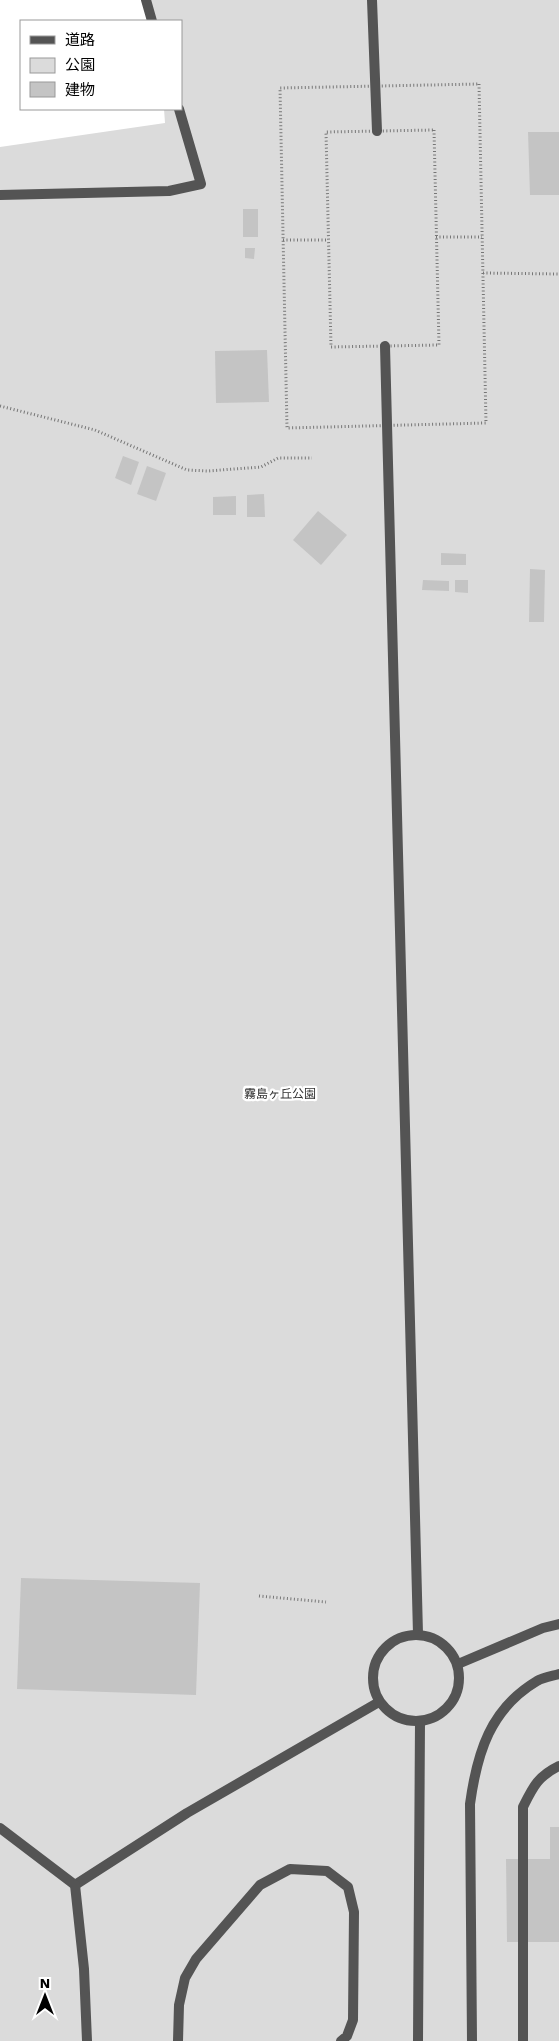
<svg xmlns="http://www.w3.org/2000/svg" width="559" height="2041" viewBox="0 0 559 2041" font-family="'Work Sans','Noto Sans JP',sans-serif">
	<rect width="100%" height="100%" fill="#fff"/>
	<!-- green -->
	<polygon fill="#dbdbdb" points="150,0 559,0 559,2041 0,2041 0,147 165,123 164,109 181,109 181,21 152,21"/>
	<!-- building -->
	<g fill="#c4c4c4">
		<polygon points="528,132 559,132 559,195 530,195"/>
		<rect x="243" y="209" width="15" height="28"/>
		<polygon points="245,248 255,248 254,259 245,258"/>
		<polygon points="267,350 269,402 216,403 215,351"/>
		<polygon points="123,456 139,462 131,485 115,478"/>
		<polygon points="147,466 166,473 156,501 137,494"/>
		<polygon points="264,494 265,517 247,517 247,495"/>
		<polygon points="236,496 236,515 213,515 213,497"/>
		<polygon points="318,511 347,535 321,565 293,540"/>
		<polygon points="441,553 466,554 466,565 441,565"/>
		<polygon points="530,569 545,570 544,622 529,622"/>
		<polygon points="423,580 449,581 449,591 422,590"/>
		<polygon points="455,580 468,580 468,593 455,592"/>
		<polygon points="21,1578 200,1583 196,1695 17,1689"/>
		<polygon points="550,1827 559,1827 559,1942 507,1942 506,1859 550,1859"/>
	</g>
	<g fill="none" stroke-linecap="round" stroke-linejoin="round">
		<!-- path -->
		<g stroke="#767676" stroke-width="3" stroke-dasharray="1 2.5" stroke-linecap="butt">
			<polygon points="479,84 486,423 287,428 280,88"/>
			<polygon points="434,130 439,345 331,347 326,132"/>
			<polyline points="436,237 482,237"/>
			<polyline points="283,240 328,240"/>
			<polyline points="483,273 559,274"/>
			<polyline points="0,406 95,430 187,470 208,471 261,467 278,458 312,458"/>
			<polyline points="259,1596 326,1602"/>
		</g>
		<!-- service -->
		<g stroke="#545454" stroke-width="10">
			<polyline points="372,0 377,131"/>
			<polyline points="385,346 418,1634"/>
			<circle cx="416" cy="1678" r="43"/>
			<polyline points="458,1664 543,1628 559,1624"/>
			<polyline points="75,1885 187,1813 379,1702"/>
			<polyline points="178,2041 179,2005 185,1978 196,1959 260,1885 290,1869 327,1871 348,1887 354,1912 353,2020 347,2036 341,2041"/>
			<polyline points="418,2041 420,1722"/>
			<path d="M 472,2041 L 470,1804 C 477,1753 490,1709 537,1681 C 543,1677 552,1676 559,1674"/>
			<path d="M 523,2041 L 523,1807 C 533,1787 538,1776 559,1766"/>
		</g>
		<!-- minor -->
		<g stroke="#545454" stroke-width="10">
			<polyline points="146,0 152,21"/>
			<polyline points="0,195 169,191 201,184 179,109"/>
			<polyline points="0,1828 75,1885 84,1969 87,2041"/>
		</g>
	</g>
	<g text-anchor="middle" stroke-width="4.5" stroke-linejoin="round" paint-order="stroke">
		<!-- park labels -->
		<g font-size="12" fill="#323232" stroke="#fff">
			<text x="280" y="1098">霧島ヶ丘公園</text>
		</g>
	</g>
	<!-- legend -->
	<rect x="20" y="20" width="162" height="90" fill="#ffffff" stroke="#999999"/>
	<rect x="30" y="36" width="25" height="8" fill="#545454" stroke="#999999"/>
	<text x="65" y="45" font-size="15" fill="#000000">道路</text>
	<rect x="30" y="58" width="25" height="15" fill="#dbdbdb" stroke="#999999"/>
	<text x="65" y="70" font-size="15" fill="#000000">公園</text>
	<rect x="30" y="82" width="25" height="15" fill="#c4c4c4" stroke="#999999"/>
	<text x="65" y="95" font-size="15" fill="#000000">建物</text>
	<!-- north arrow -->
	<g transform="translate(45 1996)" stroke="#ffffff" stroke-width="4" paint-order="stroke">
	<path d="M0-4L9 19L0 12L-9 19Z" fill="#000000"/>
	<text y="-8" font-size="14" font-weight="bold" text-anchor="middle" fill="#000000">N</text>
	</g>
</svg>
